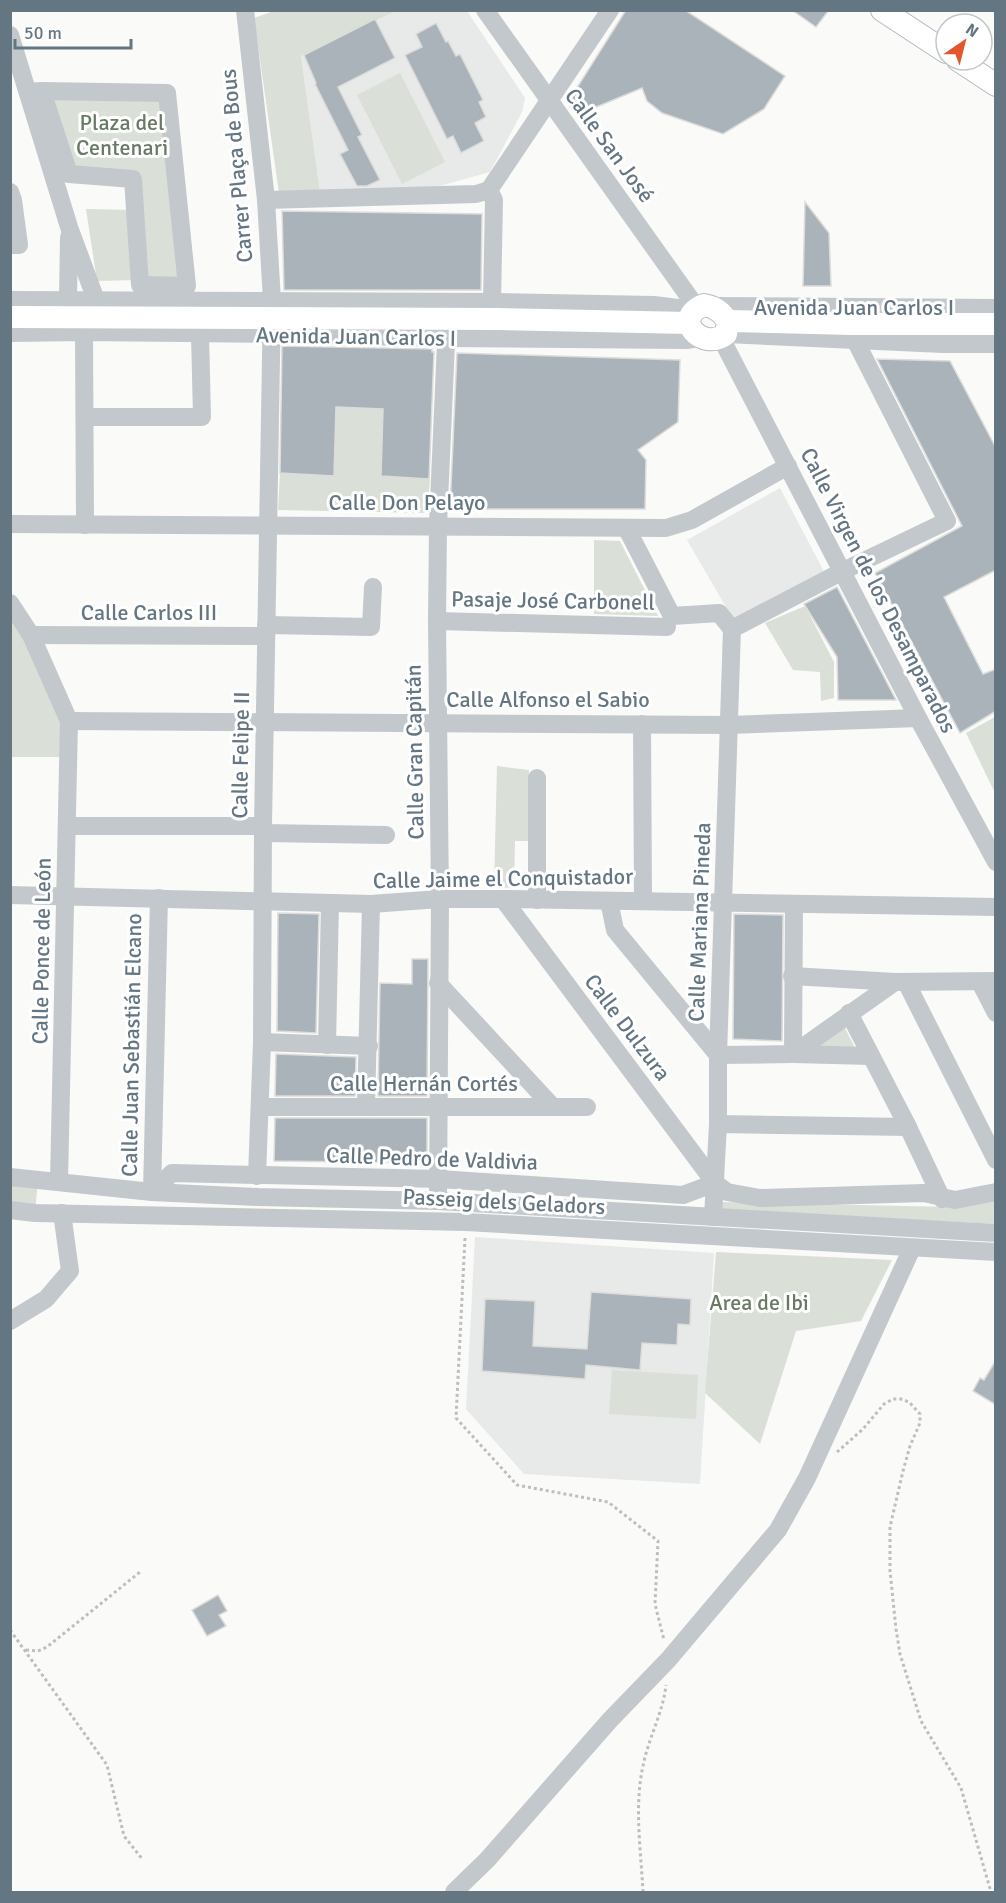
<svg xmlns="http://www.w3.org/2000/svg" width="1006" height="1903" viewBox="0 0 1006 1903" font-family="Signika,sans-serif">
	<rect width="100%" height="100%" fill="#fafaf8"/>
	<!-- built -->
	<g fill="#e8e9e9">
		<polygon points="396,11 467,11 525,98 522,112 490,172 422,191 320,192 301,56"/>
		<polygon points="780,488 828,579 737,626 687,540"/>
		<polygon points="475,1237 714,1253 700,1484 524,1474 466,1409"/>
	</g>
	<!-- green -->
	<g fill="#dadfd7">
		<polygon points="277,10 396,11 301,56 320,192 279,193 254,18"/>
		<polygon points="400,73 445,162 402,184 357,95"/>
		<polygon points="47,91 167,97 187,286 144,285 135,176 70,171"/>
		<polygon points="86,209 135,210 137,280 97,281"/>
		<polygon points="336,407 383,409 381,476 430,479 427,513 278,510 280,473 334,476"/>
		<polygon points="594,540 620,541 658,616 594,614"/>
		<polygon points="10,602 69,721 69,757 11,757"/>
		<polygon points="805,606 834,662 834,698 821,701 820,672 793,670 765,623"/>
		<polygon points="995,717 995,793 966,733"/>
		<polygon points="497,766 529,770 528,841 515,841 514,888 494,887"/>
		<polygon points="844,1026 856,1050 813,1050"/>
		<polygon points="11,1177 38,1180 35,1213 11,1210"/>
		<polygon points="995,1198 995,1224 718,1210 720,1202 953,1207"/>
		<polygon points="716,1252 892,1260 861,1321 796,1331 760,1444 705,1393"/>
		<polygon points="612,1370 698,1375 696,1419 609,1414"/>
	</g>
	<!-- building -->
	<g fill="#aab3b9" stroke="#dcdcda" stroke-width="1.5">
		<polygon points="626,10 685,10 785,76 764,109 723,134 662,113 647,101 642,88 577,115 570,107 573,94"/>
		<polygon points="792,10 829,10 816,27"/>
		<polygon points="375,19 395,58 338,87 362,135 358,137 380,180 367,186 357,186 340,154 348,150 315,84 316,83 304,55"/>
		<polygon points="436,23 446,42 448,41 456,56 460,54 483,100 479,102 486,117 475,123 484,141 461,153 453,136 447,139 405,55 422,47 416,34"/>
		<polygon points="805,202 829,233 831,286 803,286"/>
		<polygon points="282,211 482,214 481,290 284,290"/>
		<polygon points="282,346 432,349 432,352 434,352 429,479 381,476 383,409 336,407 334,476 280,473"/>
		<polygon points="457,353 680,360 678,422 638,450 646,460 645,509 450,509"/>
		<polygon points="877,359 950,361 996,448 996,570 944,597 983,674 996,669 996,711 960,733 875,573 962,526"/>
		<polygon points="837,587 896,700 838,700 837,657 804,604"/>
		<polygon points="278,913 319,914 316,1033 277,1031"/>
		<polygon points="734,914 783,915 782,1041 733,1039"/>
		<polygon points="412,959 428,959 427,1096 378,1096 380,983 412,984"/>
		<polygon points="276,1054 356,1057 355,1096 275,1096"/>
		<polygon points="275,1118 427,1118 427,1163 274,1161"/>
		<polygon points="591,1292 691,1299 690,1325 678,1324 677,1345 642,1343 640,1370 586,1365 585,1379 482,1371 485,1299 535,1301 533,1346 587,1349"/>
		<polygon points="996,1360 996,1405 973,1391 980,1378 984,1380"/>
		<polygon points="218,1595 227,1611 219,1615 226,1626 207,1636 192,1610"/>
	</g>
	<g fill="none" stroke-linecap="round" stroke-linejoin="round">
		<!-- major casing -->
		<g stroke="#b5babe" stroke-width="24">
			<g id="major">
				<polyline points="882,10 946,52"/>
				<polyline points="958,60 996,85"/>
				<path d="M 704,305 C 716,307 721,312 728,321 L 726,334 C 703,352 670,319 704,305 Z"/>
				<polyline points="10,317 496,319 689,323"/>
				<polyline points="728,321 853,324 996,324"/>
			</g>
		</g>
		<!-- path -->
		<g stroke="#bbbfc2" stroke-width="3" stroke-dasharray="3 3" stroke-linecap="butt">
			<polyline points="465,1238 456,1418 517,1485 608,1502 658,1541 655,1604 664,1640"/>
			<polyline points="837,1452 863,1429 884,1404 893,1399 901,1399 909,1402 920,1414 920,1423 910,1446 903,1471 890,1527 890,1571 896,1629 900,1654 921,1721 961,1788 991,1892"/>
			<polyline points="10,1630 107,1765 124,1836 143,1860"/>
			<polyline points="26,1650 38,1651 47,1647 140,1572"/>
			<path d="M 643,1892 C 641,1851 634,1807 643,1766 C 648,1739 663,1713 666,1685"/>
		</g>
		<!-- minor -->
		<g stroke="#c3c8cc" stroke-width="18">
			<polyline points="245,10 266,200 272,300 263,826 262,1042 257,1176"/>
			<polyline points="485,10 697,308"/>
			<polyline points="10,35 69,227 96,300 85,316 84,332 85,525"/>
			<polyline points="28,92 42,91 167,93 187,286 140,285 133,179 69,174 42,91"/>
			<polyline points="489,190 610,10"/>
			<polyline points="489,190 494,200 492,302"/>
			<polyline points="10,192 13,200 19,245 10,245"/>
			<polyline points="266,200 476,194 489,190"/>
			<polyline points="68,299 69,237"/>
			<polyline points="10,300 492,302 654,305 694,310"/>
			<polyline points="713,306 996,308"/>
			<polyline points="10,333 84,332 271,334 446,338 686,340 700,338"/>
			<polyline points="726,334 943,344 996,344"/>
			<polyline points="721,338 918,718 996,862"/>
			<polyline points="85,417 202,417 200,334"/>
			<polyline points="10,524 666,528 692,520 788,466"/>
			<polyline points="627,529 672,616 719,613 732,629"/>
			<polyline points="10,603 31,635 69,721 59,1182"/>
			<polyline points="437,621 667,627"/>
			<polyline points="266,625 371,627 373,587"/>
			<polyline points="732,629 843,571 947,521 855,340 853,324"/>
			<polyline points="31,635 266,636"/>
			<polyline points="69,721 729,725 918,718"/>
			<polyline points="642,724 643,901"/>
			<polyline points="68,826 263,826"/>
			<polyline points="263,833 386,835"/>
			<polyline points="10,895 371,904 440,899 503,899 996,907"/>
			<polyline points="503,899 715,1183 727,1192 760,1198 924,1193 955,1200 996,1192"/>
			<polyline points="537,900 537,778"/>
			<polyline points="609,901 615,930 718,1055 793,1054 895,982 996,981"/>
			<polyline points="794,904 793,1054 871,1056"/>
			<polyline points="792,976 895,982"/>
			<polyline points="906,982 996,1160"/>
			<polyline points="980,982 996,1013"/>
			<polyline points="438,983 553,1107"/>
			<polyline points="849,1013 908,1127 942,1199"/>
			<polyline points="262,1042 369,1046"/>
			<polyline points="327,1045 330,903"/>
			<polyline points="260,1107 587,1107"/>
			<polyline points="366,1107 371,904"/>
			<polyline points="718,1124 908,1127"/>
			<polyline points="10,1177 152,1192 258,1197 438,1201 996,1233"/>
			<polyline points="152,1192 172,1173 439,1179 683,1195 715,1183"/>
			<polyline points="152,1192 159,898"/>
			<polyline points="438,1201 440,899 437,621 438,525 447,320"/>
			<polyline points="10,1210 35,1213 466,1222 996,1252"/>
			<polyline points="713,1217 718,1124 718,1055 732,629"/>
			<polyline points="10,1321 46,1299 70,1271 62,1213"/>
			<polyline points="454,1892 487,1860 610,1720 668,1660 778,1530 807,1478 912,1248"/>
		</g>
		<!-- major -->
		<use href="#major" stroke="#fff" stroke-width="22"/>
	</g>
	<g text-anchor="middle" stroke-width="6" stroke-linejoin="round" paint-order="stroke">
		<!-- park labels -->
		<g font-size="22" fill="#687a64" stroke="#fff">
			<text x="122" y="130">Plaza del<tspan x="122" dy="25">Centenari</tspan></text>
			<text x="759" y="1310">Area de Ibi</text>
		</g>
		<!-- street labels -->
		<g font-size="22" fill="#657683" stroke="#fff">
			<text transform="translate(610 145) rotate(54)" y="8">Calle San José</text>
			<text transform="translate(236 166) rotate(-95)" y="8">Carrer Plaça de Bous</text>
			<text x="854" y="315">Avenida Juan Carlos I</text>
			<text transform="translate(356 336) rotate(1)" y="8">Avenida Juan Carlos I</text>
			<text x="407" y="510">Calle Don Pelayo</text>
			<text transform="translate(879 590) rotate(63)" y="8">Calle Virgen de los Desamparados</text>
			<text transform="translate(553 600) rotate(1)" y="8">Pasaje José Carbonell</text>
			<text x="149" y="620">Calle Carlos III</text>
			<text x="548" y="707">Calle Alfonso el Sabio</text>
			<text transform="translate(414 752) rotate(-91)" y="8">Calle Gran Capitán</text>
			<text transform="translate(240 755) rotate(-89)" y="8">Calle Felipe II</text>
			<text transform="translate(503 878) rotate(-1)" y="8">Calle Jaime el Conquistador</text>
			<text transform="translate(699 922) rotate(-88)" y="8">Calle Mariana Pineda</text>
			<text transform="translate(41 951) rotate(-89)" y="8">Calle Ponce de León</text>
			<text transform="translate(628 1027) rotate(53)" y="8">Calle Dulzura</text>
			<text transform="translate(131 1045) rotate(-89)" y="8">Calle Juan Sebastián Elcano</text>
			<text x="424" y="1091">Calle Hernán Cortés</text>
			<text transform="translate(432 1158) rotate(2)" y="8">Calle Pedro de Valdivia</text>
			<text transform="translate(504 1201) rotate(3)" y="8">Passeig dels Geladors</text>
		</g>
	</g>
	<!-- border -->
	<rect width="1006" height="1903" fill="none" stroke="#657683" stroke-width="24"/>
	<!-- north arrow -->
	<g transform="translate(964 42) rotate(35)"><circle r="28" fill="#ffffff" stroke="#c1c8cd" stroke-width="1.5"/>
	<path d="M0-4.5L10 22L0 15L-10 22Z" fill="#e4572e"/>
	<text y="-9" font-size="16" font-weight="bold" text-anchor="middle" fill="#657683">N</text>
	</g>
	<!-- scale -->
	<path d="M15 39v9h116v-9" fill="none" stroke="#657683" stroke-width="3"/>
	<text x="24" y="39" font-size="18" fill="#657683" stroke="#ffffff" stroke-width="4.5" paint-order="stroke">50 m</text>
</svg>
